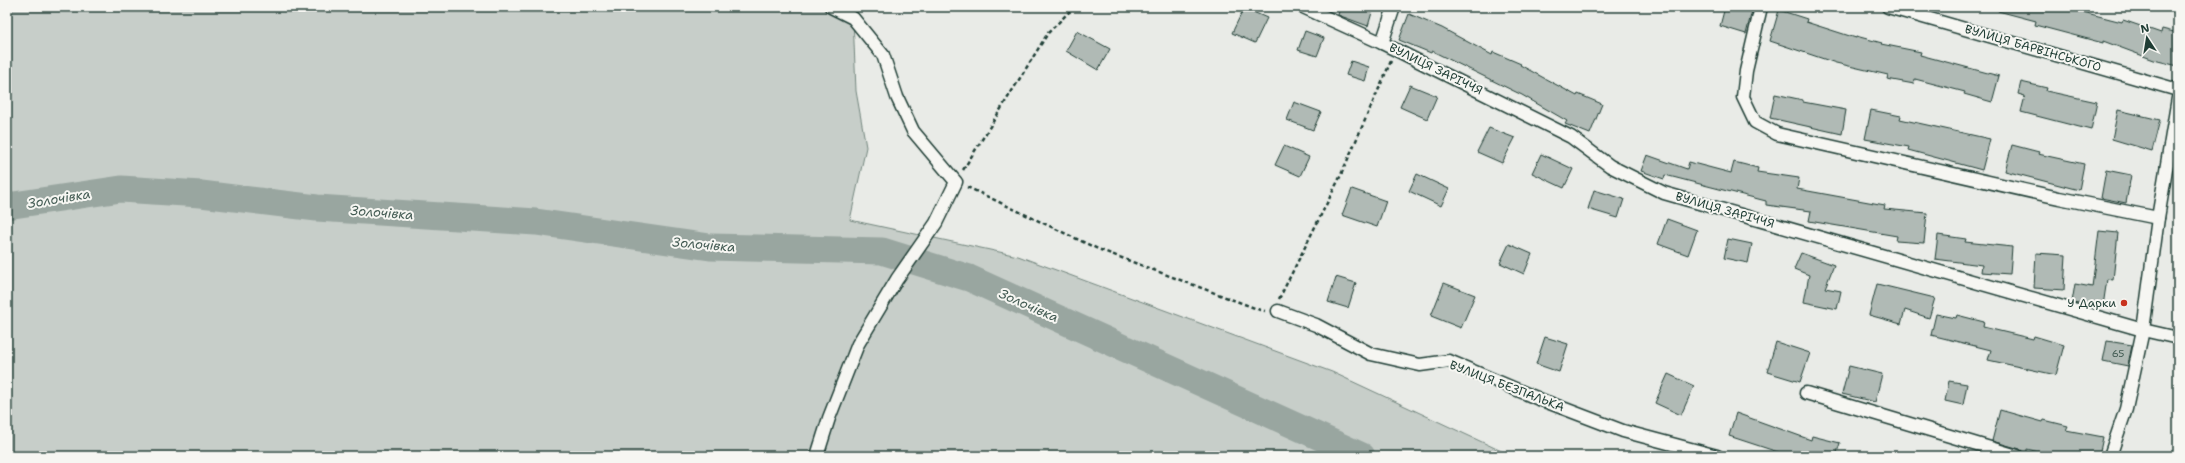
<svg xmlns="http://www.w3.org/2000/svg" width="2185" height="463" viewBox="0 0 2185 463" font-family="'Shantell Sans',sans-serif">
	<rect width="100%" height="100%" fill="#e9ebe7"/>
	<filter id="ink" filterUnits="userSpaceOnUse"><feTurbulence type="fractalNoise" baseFrequency=".025" numOctaves="2"/><feDisplacementMap in="SourceGraphic" scale="8" xChannelSelector="R" yChannelSelector="G"/><feConvolveMatrix kernelMatrix="1 2 1 2 8 2 1 2 1" color-interpolation-filters="sRGB"/></filter>
	<g filter="url(#ink)">
		<!-- green -->
		<polygon fill="#c7cec9" stroke="#73867e" points="7,7 831,7 853,18 856,91 866,147 850,220 1018,256 1332,372 1512,456 7,456"/>
		<g fill="none" stroke-linecap="round" stroke-linejoin="round">
			<!-- river -->
			<polyline stroke="#99a6a0" stroke-width="27" points="7,206 121,189 201,194 317,208 536,222 710,247 882,251 969,278 1362,456"/>
		</g>
		<!-- building -->
		<g fill="#b0bab5" stroke="#1f3d34">
			<polygon points="1340,7 1365,7 1373,9 1368,26 1338,15"/>
			<polygon points="1725,7 1753,7 1746,34 1720,26"/>
			<polygon points="1999,7 2063,7 2122,22 2123,20 2161,33 2162,29 2178,33 2178,66 2154,60 2103,41 2103,43 2035,25 2036,21 1998,11"/>
			<polygon points="1244,8 1267,18 1255,43 1232,33"/>
			<polygon points="1779,10 1807,19 1806,22 1856,38 1856,36 1882,43 1881,44 1921,52 1920,55 1999,76 1992,102 1964,94 1965,92 1915,79 1914,84 1887,79 1888,75 1836,63 1770,41"/>
			<polygon points="1409,14 1442,28 1492,55 1493,52 1521,64 1520,65 1577,96 1578,94 1602,104 1590,134 1565,124 1567,121 1522,95 1432,51 1431,53 1399,40"/>
			<polygon points="1077,31 1110,49 1098,70 1066,51"/>
			<polygon points="1305,31 1324,38 1317,56 1298,50"/>
			<polygon points="1351,61 1369,67 1365,81 1346,75"/>
			<polygon points="2021,82 2047,88 2046,91 2097,102 2091,130 2021,112 2025,96 2018,94"/>
			<polygon points="1410,85 1437,96 1427,119 1400,107"/>
			<polygon points="1775,94 1803,100 1803,102 1846,110 1842,134 1770,118"/>
			<polygon points="1294,102 1321,112 1313,130 1287,120"/>
			<polygon points="1871,110 1901,116 1900,119 1990,139 1982,170 1908,150 1909,147 1865,139"/>
			<polygon points="2118,110 2160,120 2152,151 2112,139"/>
			<polygon points="1489,128 1515,138 1502,163 1477,152"/>
			<polygon points="2012,145 2039,152 2038,154 2084,164 2079,190 2005,171"/>
			<polygon points="1284,146 1309,157 1300,176 1275,165"/>
			<polygon points="1541,154 1573,169 1564,188 1532,173"/>
			<polygon points="1647,155 1687,169 1689,162 1731,173 1734,162 1758,168 1757,172 1799,178 1797,189 1885,205 1884,209 1927,213 1924,243 1896,241 1897,236 1809,221 1811,211 1766,205 1766,201 1665,175 1664,179 1641,171"/>
			<polygon points="2106,170 2131,175 2126,203 2101,198"/>
			<polygon points="1417,174 1449,189 1441,206 1409,191"/>
			<polygon points="1352,189 1386,201 1377,227 1342,215"/>
			<polygon points="1594,190 1624,199 1618,218 1588,209"/>
			<polygon points="1667,219 1697,230 1688,255 1658,244"/>
			<polygon points="2099,231 2118,233 2113,280 2107,279 2103,306 2072,302 2075,284 2092,287"/>
			<polygon points="1938,235 1966,239 1965,242 2012,247 2010,274 1981,272 1982,265 1935,259"/>
			<polygon points="1728,239 1752,244 1748,263 1724,258"/>
			<polygon points="1509,244 1532,254 1524,274 1500,263"/>
			<polygon points="1801,253 1834,265 1825,288 1841,291 1837,309 1804,302 1809,275 1794,269"/>
			<polygon points="2036,253 2066,255 2064,290 2034,288"/>
			<polygon points="1336,277 1356,283 1348,308 1328,302"/>
			<polygon points="1444,283 1475,295 1461,328 1431,316"/>
			<polygon points="1877,284 1935,298 1929,318 1905,310 1901,324 1869,315"/>
			<polygon points="1936,314 1956,318 1957,315 1984,322 1983,327 2033,339 2034,336 2064,345 2056,375 1988,360 1991,350 1931,335"/>
			<polygon points="1545,337 1568,344 1559,372 1536,364"/>
			<polygon points="2107,341 2132,345 2128,366 2103,361"/>
			<polygon points="1776,342 1810,353 1800,382 1767,372"/>
			<polygon points="1849,366 1882,374 1875,402 1842,394"/>
			<polygon points="1668,374 1694,386 1681,415 1655,403"/>
			<polygon points="1949,381 1967,384 1963,405 1945,401"/>
			<polygon points="2000,410 2043,422 2044,420 2068,426 2066,430 2103,437 2099,456 2054,456 2027,449 2027,456 2024,456 2020,449 1992,441"/>
			<polygon points="1736,413 1811,440 1812,436 1840,443 1836,456 1790,456 1729,436"/>
		</g>
		<g fill="none" stroke-linecap="round" stroke-linejoin="round">
			<!-- minor casing -->
			<g stroke="#1f3d34" stroke-width="15">
				<g id="minor">
					<polyline points="1303,7 1382,43 1571,137 1610,166 1664,193 2143,330 2178,338"/>
					<polyline points="1761,7 1746,71 1743,97 1755,122 1777,134 2059,198 2158,218"/>
					<polyline points="1888,7 2178,90"/>
					<polyline points="1382,43 1394,7"/>
					<polyline points="1278,311 1316,325 1371,354 1420,365 1449,361 1539,399 1623,431 1717,456"/>
					<polyline points="1806,393 2017,456"/>
					<polyline points="817,456 829,418 858,344 897,279 936,223 956,182 913,131 897,97 883,55 853,18 831,7"/>
					<polyline points="2110,456 2126,409 2143,330 2158,218 2178,98"/>
				</g>
			</g>
			<!-- path -->
			<g stroke="#1f3d34" stroke-width="2.5" stroke-dasharray="4 3" stroke-linecap="butt">
				<polyline points="963,170 1048,33 1074,7"/>
				<polyline points="967,187 1098,249 1260,310 1265,311"/>
				<polyline points="1279,299 1340,177 1391,61"/>
			</g>
			<!-- minor -->
			<use href="#minor" stroke="#f6f6f2" stroke-width="12"/>
		</g>
	</g>
	<!-- markers -->
	<circle fill="#c8321e" stroke="#f6f6f2" stroke-width="1.5" cx="2124" cy="303" r="4"/>
	<g text-anchor="middle" stroke-width="4" stroke-linejoin="round" paint-order="stroke">
		<!-- number labels -->
		<g font-size="10" fill="#435c54">
			<text x="2118" y="357">65</text>
		</g>
		<!-- street labels -->
		<g font-size="12" fill="#1f3d34" stroke="#f6f6f2">
			<text transform="translate(2033 48) rotate(16)" y="4">ВУЛИЦЯ БАРВІНСЬКОГО</text>
			<text transform="translate(1436 69) rotate(26)" y="4">ВУЛИЦЯ ЗАРІЧЧЯ</text>
			<text transform="translate(1725 210) rotate(16)" y="4">ВУЛИЦЯ ЗАРІЧЧЯ</text>
			<text transform="translate(1507 386) rotate(21)" y="4">ВУЛИЦЯ БЕЗПАЛЬКА</text>
		</g>
		<!-- poi labels -->
		<g font-size="12" fill="#1f3d34" stroke="#f6f6f2" text-anchor="end">
			<text x="2116" y="307">У Дарки</text>
		</g>
		<!-- water labels -->
		<g font-size="13" font-style="italic" fill="#445c54" stroke="#f6f6f2">
			<text transform="translate(59 198) rotate(-9)" y="5">Золочівка</text>
			<text transform="translate(382 212) rotate(4)" y="5">Золочівка</text>
			<text transform="translate(704 244) rotate(5)" y="5">Золочівка</text>
			<text transform="translate(1029 305) rotate(24)" y="5">Золочівка</text>
		</g>
	</g>
	<!-- margin -->
	<rect width="2185" height="463" fill="none" stroke="#f6f6f2" stroke-width="24"/>
	<rect x="12" y="12" width="2161" height="439" fill="none" stroke="#1f3d34" stroke-width="1.5" filter="url(#ink)"/>
	<!-- north arrow -->
	<g transform="translate(2147 38) rotate(348)" stroke="#f6f6f2" stroke-width="3" paint-order="stroke">
	<path d="M0-3L7 15L0 10L-7 15Z" fill="#1f3d34"/>
	<text y="-6" font-size="11" font-weight="bold" text-anchor="middle" fill="#1f3d34">N</text>
	</g>
</svg>
